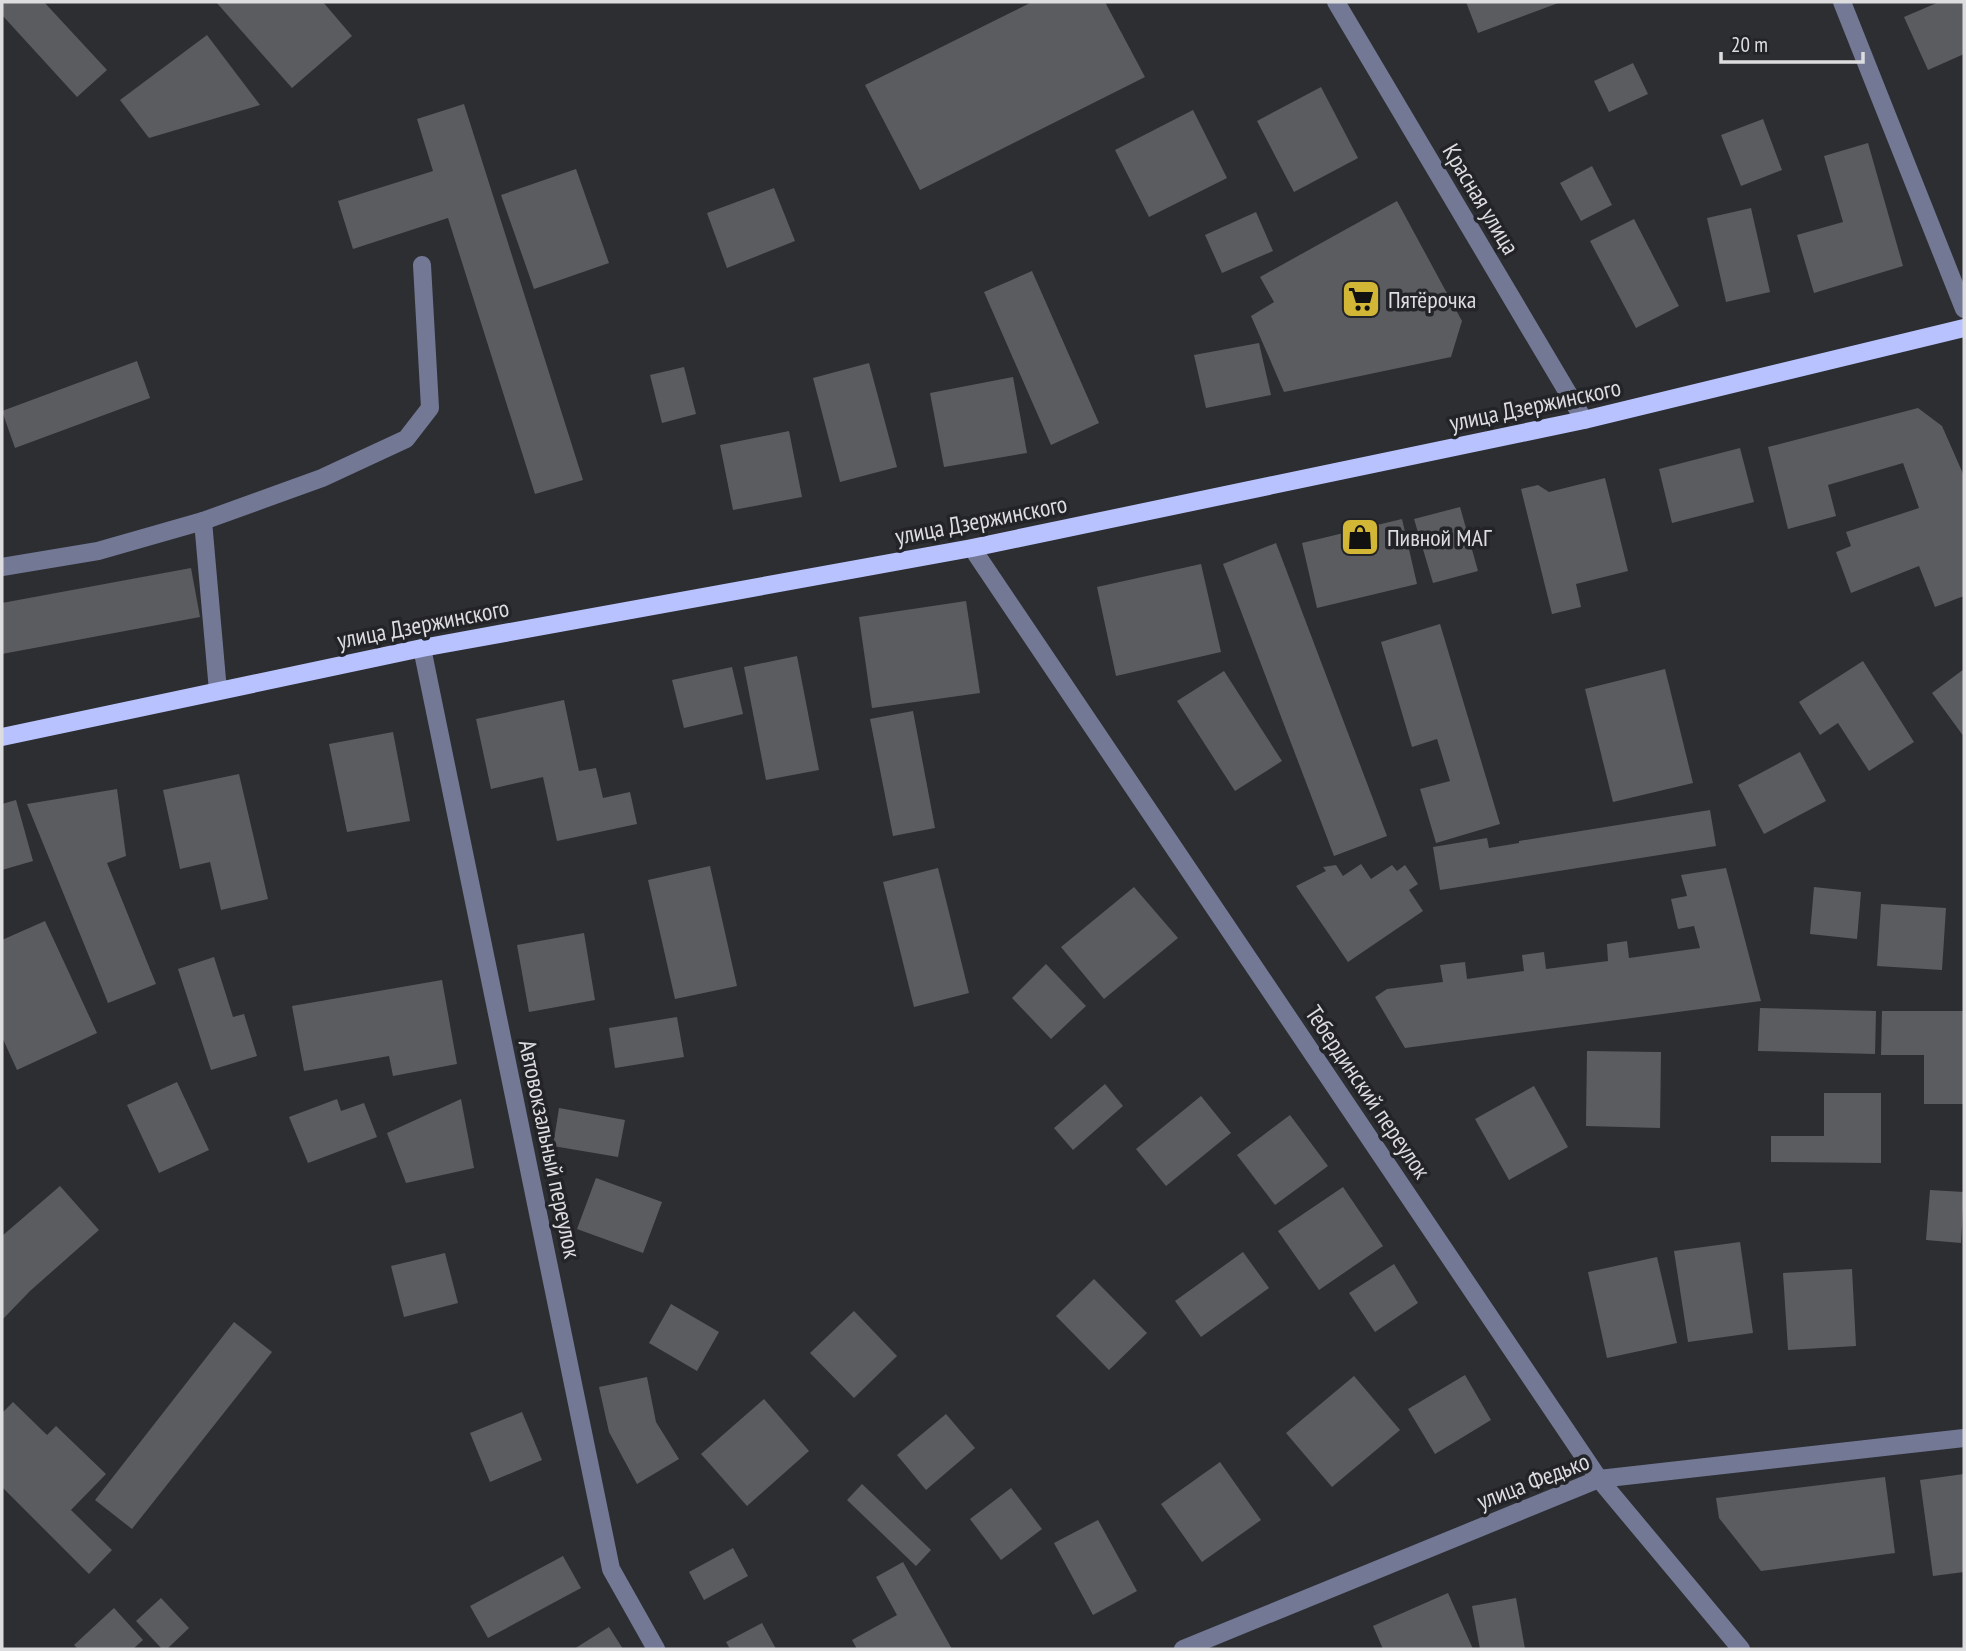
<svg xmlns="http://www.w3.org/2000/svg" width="1966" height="1651" font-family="'PT Sans Narrow',sans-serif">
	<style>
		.building { fill: #5b5c60 }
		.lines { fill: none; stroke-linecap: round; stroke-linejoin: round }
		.minor { stroke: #737895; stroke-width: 18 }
		.major { stroke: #b8c2fe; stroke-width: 18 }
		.labels { text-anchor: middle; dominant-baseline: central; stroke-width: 7; stroke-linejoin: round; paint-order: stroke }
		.street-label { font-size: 24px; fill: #dddde0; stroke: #232428 }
		.poi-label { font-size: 24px; fill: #dddde0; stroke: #232428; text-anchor: start }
	</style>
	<rect width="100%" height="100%" fill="#2d2e32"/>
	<!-- building -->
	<g class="building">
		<path d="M 2,2 L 44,2 L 107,70 L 77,97 L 2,15 Z"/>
		<path d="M 216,2 L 323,2 L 352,36 L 292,88 Z"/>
		<path d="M 1032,2 L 1105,2 L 1145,77 L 920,190 L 865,85 Z"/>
		<path d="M 1466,2 L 1561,2 L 1478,33 Z"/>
		<path d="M 1939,2 L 1964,2 L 1964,54 L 1928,70 L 1904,17 Z"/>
		<path d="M 207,35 L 260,105 L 149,138 L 120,100 Z"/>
		<path d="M 1633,63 L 1648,94 L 1609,112 L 1594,81 Z"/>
		<path d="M 1321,87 L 1358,158 L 1294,192 L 1257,121 Z"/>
		<path d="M 464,104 L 583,480 L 535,494 L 448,218 L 353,249 L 338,201 L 433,171 L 417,119 Z"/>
		<path d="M 1193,110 L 1227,178 L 1149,217 L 1115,150 Z"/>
		<path d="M 1763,119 L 1782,170 L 1741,186 L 1721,135 Z"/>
		<path d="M 1868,143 L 1903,266 L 1814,293 L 1797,235 L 1843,222 L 1824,156 Z"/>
		<path d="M 1592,166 L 1612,205 L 1581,221 L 1560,183 Z"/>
		<path d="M 576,169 L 609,263 L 534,289 L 501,195 Z"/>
		<path d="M 774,188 L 795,241 L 727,268 L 707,213 Z"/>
		<path d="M 1397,201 L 1462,321 L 1451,357 L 1284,392 L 1251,316 L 1274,302 L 1260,277 Z"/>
		<path d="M 1751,208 L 1770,292 L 1726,302 L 1707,218 Z"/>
		<path d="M 1256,212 L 1273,251 L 1222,273 L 1205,235 Z"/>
		<path d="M 1634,219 L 1679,306 L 1636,328 L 1590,241 Z"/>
		<path d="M 1032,271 L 1099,423 L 1051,445 L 984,292 Z"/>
		<path d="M 1259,343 L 1271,395 L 1206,408 L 1194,355 Z"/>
		<path d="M 137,361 L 150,398 L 15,448 L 2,411 Z"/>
		<path d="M 869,363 L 897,467 L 840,482 L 813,378 Z"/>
		<path d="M 684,367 L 696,414 L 662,423 L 650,375 Z"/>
		<path d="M 1013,377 L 1027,453 L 944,467 L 930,393 Z"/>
		<path d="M 1918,408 L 1942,426 L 1964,476 L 1964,596 L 1935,607 L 1919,566 L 1851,593 L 1836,552 L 1851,546 L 1846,532 L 1919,508 L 1903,463 L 1828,485 L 1836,516 L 1788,529 L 1768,447 Z"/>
		<path d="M 789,431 L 802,497 L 733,510 L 720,445 Z"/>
		<path d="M 1740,448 L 1754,502 L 1672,523 L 1659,469 Z"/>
		<path d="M 1605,478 L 1628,571 L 1576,584 L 1581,607 L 1552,614 L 1521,489 L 1538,485 L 1549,492 Z"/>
		<path d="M 1460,507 L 1478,571 L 1433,583 L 1414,519 Z"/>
		<path d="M 1402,519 L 1417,584 L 1317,608 L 1302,543 Z"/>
		<path d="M 1276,543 L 1387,836 L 1334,856 L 1223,564 Z"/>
		<path d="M 1201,564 L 1221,652 L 1116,676 L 1097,587 Z"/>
		<path d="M 191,568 L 200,617 L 2,654 L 2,603 Z"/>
		<path d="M 966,601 L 980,693 L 872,708 L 859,617 Z"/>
		<path d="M 1440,624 L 1500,824 L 1436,843 L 1420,789 L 1450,781 L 1437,739 L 1412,747 L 1381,642 Z"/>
		<path d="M 797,656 L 819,770 L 766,780 L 744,667 Z"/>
		<path d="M 1863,661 L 1914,742 L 1869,771 L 1838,723 L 1820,735 L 1799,702 Z"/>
		<path d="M 732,667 L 743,714 L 684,728 L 672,680 Z"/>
		<path d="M 1665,669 L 1693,783 L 1613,802 L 1585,689 Z"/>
		<path d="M 1964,669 L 1964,737 L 1932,693 Z"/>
		<path d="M 1224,671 L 1282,761 L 1235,791 L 1177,701 Z"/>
		<path d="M 564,700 L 579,771 L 596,768 L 603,798 L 630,792 L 637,824 L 557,841 L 543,777 L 491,789 L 476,719 Z"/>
		<path d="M 913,711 L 935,828 L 893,836 L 870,719 Z"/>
		<path d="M 393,732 L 410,821 L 347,832 L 329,744 Z"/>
		<path d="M 1800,752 L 1826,801 L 1764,834 L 1738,785 Z"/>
		<path d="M 239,774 L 268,899 L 221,910 L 210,862 L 180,869 L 163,790 Z"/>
		<path d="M 117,789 L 126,856 L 107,863 L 156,984 L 108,1003 L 27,804 Z"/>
		<path d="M 16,800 L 33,861 L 2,870 L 2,804 Z"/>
		<path d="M 1710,810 L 1716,846 L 1440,890 L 1433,847 L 1487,838 L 1489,848 L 1519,843 L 1519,841 Z"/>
		<path d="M 1361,864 L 1371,879 L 1392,865 L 1397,871 L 1405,865 L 1418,884 L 1409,890 L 1423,911 L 1348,962 L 1296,886 L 1326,871 L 1323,867 L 1336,865 L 1343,876 Z"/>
		<path d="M 710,866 L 737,986 L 675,999 L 648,880 Z"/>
		<path d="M 938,868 L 969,993 L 914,1007 L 883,882 Z"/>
		<path d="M 1726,868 L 1761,1001 L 1405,1048 L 1375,997 L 1387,989 L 1443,982 L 1440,965 L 1465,962 L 1467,979 L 1524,971 L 1522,955 L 1544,952 L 1546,969 L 1608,961 L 1607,944 L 1627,941 L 1629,958 L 1700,948 L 1694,926 L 1678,929 L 1671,899 L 1687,896 L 1681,875 Z"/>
		<path d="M 1134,887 L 1178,938 L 1104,999 L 1061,947 Z"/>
		<path d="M 1814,887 L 1861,892 L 1857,939 L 1810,934 Z"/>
		<path d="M 1881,904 L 1946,908 L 1942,970 L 1877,966 Z"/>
		<path d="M 45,921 L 97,1033 L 17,1070 L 2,1037 L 2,940 Z"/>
		<path d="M 584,933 L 595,1000 L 529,1012 L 517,945 Z"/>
		<path d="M 214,957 L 233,1017 L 244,1014 L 257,1056 L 211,1070 L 178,969 Z"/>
		<path d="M 1046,964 L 1086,1006 L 1051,1039 L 1012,998 Z"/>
		<path d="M 442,980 L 457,1064 L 393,1076 L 389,1056 L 304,1071 L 292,1006 Z"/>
		<path d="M 1760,1008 L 1876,1011 L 1875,1054 L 1758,1051 Z"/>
		<path d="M 1882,1011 L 1964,1011 L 1964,1104 L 1924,1104 L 1924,1055 L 1881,1055 Z"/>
		<path d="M 677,1017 L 684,1057 L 615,1068 L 609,1028 Z"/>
		<path d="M 1587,1051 L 1661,1052 L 1660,1128 L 1586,1126 Z"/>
		<path d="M 177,1082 L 209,1150 L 159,1173 L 127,1105 Z"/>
		<path d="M 1105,1084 L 1123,1106 L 1073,1150 L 1054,1128 Z"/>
		<path d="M 1534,1086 L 1568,1147 L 1509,1180 L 1475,1119 Z"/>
		<path d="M 1824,1093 L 1881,1093 L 1881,1163 L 1771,1162 L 1771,1136 L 1824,1136 Z"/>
		<path d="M 1201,1096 L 1231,1133 L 1166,1186 L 1136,1149 Z"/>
		<path d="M 337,1099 L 341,1111 L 364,1103 L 377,1137 L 308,1163 L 289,1117 Z"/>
		<path d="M 461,1099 L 474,1168 L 406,1183 L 387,1133 Z"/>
		<path d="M 559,1108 L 625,1120 L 618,1157 L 553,1146 Z"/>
		<path d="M 1290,1115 L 1328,1166 L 1275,1205 L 1237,1155 Z"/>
		<path d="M 596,1178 L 662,1202 L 643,1253 L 577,1229 Z"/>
		<path d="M 60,1186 L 99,1230 L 30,1291 L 2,1320 L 2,1236 Z"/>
		<path d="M 1343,1187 L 1383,1246 L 1319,1290 L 1278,1231 Z"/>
		<path d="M 1930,1190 L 1964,1192 L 1961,1243 L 1926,1240 Z"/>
		<path d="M 1740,1242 L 1753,1333 L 1688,1342 L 1674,1251 Z"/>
		<path d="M 1243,1252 L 1269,1288 L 1201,1337 L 1175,1301 Z"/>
		<path d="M 445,1253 L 458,1303 L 404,1317 L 391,1266 Z"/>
		<path d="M 1657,1257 L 1677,1343 L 1607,1358 L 1588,1272 Z"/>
		<path d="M 1394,1264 L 1418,1303 L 1375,1332 L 1349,1293 Z"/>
		<path d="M 1852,1269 L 1856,1346 L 1788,1350 L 1783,1273 Z"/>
		<path d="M 1094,1279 L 1147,1333 L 1109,1370 L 1056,1316 Z"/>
		<path d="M 671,1304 L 719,1332 L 697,1371 L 649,1343 Z"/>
		<path d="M 854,1311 L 897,1356 L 854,1398 L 810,1353 Z"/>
		<path d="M 234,1322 L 272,1352 L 132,1529 L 95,1500 Z"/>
		<path d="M 1465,1375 L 1491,1420 L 1435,1454 L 1408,1409 Z"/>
		<path d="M 1354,1376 L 1400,1430 L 1332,1487 L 1286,1433 Z"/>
		<path d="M 647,1377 L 656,1422 L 679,1459 L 637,1484 L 609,1432 L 599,1387 Z"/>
		<path d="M 764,1399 L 809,1451 L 747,1506 L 701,1454 Z"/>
		<path d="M 13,1402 L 47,1435 L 56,1426 L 106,1474 L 71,1510 L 112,1550 L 89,1574 L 2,1487 L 2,1413 Z"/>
		<path d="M 522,1412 L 542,1460 L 490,1482 L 470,1433 Z"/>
		<path d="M 946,1414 L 975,1448 L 926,1490 L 897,1455 Z"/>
		<path d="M 1220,1462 L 1261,1520 L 1202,1562 L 1161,1504 Z"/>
		<path d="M 1964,1474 L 1964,1572 L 1933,1576 L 1920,1480 Z"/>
		<path d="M 1885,1477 L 1895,1553 L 1761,1571 L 1719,1518 L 1716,1498 Z"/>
		<path d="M 862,1484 L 931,1550 L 916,1566 L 847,1500 Z"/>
		<path d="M 1011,1488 L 1042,1529 L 1001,1560 L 970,1519 Z"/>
		<path d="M 1098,1520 L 1137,1591 L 1093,1615 L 1054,1543 Z"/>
		<path d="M 733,1548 L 748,1576 L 704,1600 L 689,1572 Z"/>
		<path d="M 563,1556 L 581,1588 L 488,1638 L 470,1606 Z"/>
		<path d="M 903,1562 L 952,1649 L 857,1649 L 852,1640 L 897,1615 L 876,1577 Z"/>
		<path d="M 1448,1593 L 1473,1649 L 1383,1649 L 1373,1626 Z"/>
		<path d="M 161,1598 L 189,1628 L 167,1649 L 162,1649 L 136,1621 Z"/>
		<path d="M 1516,1598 L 1525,1649 L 1480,1649 L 1472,1606 Z"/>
		<path d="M 114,1608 L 143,1640 L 133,1649 L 78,1649 L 74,1645 Z"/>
		<path d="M 762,1623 L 776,1649 L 730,1649 L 726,1642 Z"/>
		<path d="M 609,1627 L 623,1649 L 574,1649 Z"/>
	</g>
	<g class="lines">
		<!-- minor -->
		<g class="minor">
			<path d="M 1336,2 L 1584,420"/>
			<path d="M 1842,2 L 1964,309"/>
			<path d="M 203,521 L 218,691"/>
			<path d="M 972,548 L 1599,1479 L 1741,1649"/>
			<path d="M 2,567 L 98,551 L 203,521 L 322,478 L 406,439 L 430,408 L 422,265"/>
			<path d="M 422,648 L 611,1569 L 656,1649"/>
			<path d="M 1183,1649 L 1599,1479 L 1964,1438"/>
		</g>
		<!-- major -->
		<path class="major" d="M 2,737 L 422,648 L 972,548 L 1584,420 L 1964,328"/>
	</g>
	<!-- icons -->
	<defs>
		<g id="supermarket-square" transform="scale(2.0125)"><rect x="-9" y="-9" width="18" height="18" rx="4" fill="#d2b736" stroke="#232428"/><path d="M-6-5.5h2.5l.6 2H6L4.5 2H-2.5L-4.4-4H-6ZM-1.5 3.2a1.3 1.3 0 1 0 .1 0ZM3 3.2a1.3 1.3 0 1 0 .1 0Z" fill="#111"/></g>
		<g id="shop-square" transform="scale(2.0125)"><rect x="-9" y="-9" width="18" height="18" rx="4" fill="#d2b736" stroke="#232428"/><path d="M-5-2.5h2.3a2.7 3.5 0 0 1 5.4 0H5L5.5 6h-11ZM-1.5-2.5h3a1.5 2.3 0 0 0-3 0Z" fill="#111"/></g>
	</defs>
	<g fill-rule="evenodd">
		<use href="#supermarket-square" x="1361" y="299"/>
		<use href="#shop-square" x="1360" y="537"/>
	</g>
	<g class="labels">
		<!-- street labels -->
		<g class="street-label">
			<text transform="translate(1481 199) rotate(59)">Красная улица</text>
			<text transform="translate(1535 405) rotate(-12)">улица Дзержинского</text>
			<text transform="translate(981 520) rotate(-11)">улица Дзержинского</text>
			<text transform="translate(423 624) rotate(-11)">улица Дзержинского</text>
			<text transform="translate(1368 1092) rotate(56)">Тебердинский переулок</text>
			<text transform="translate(550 1149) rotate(78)">Автовокзальный переулок</text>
			<text transform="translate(1533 1481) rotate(-21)">улица Федько</text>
		</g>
		<!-- poi labels -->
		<g class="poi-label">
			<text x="1388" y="299">Пятёрочка</text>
			<text x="1387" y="537">Пивной МАГ</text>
		</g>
	</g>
	<!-- border -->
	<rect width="1966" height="1651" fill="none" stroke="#dddde0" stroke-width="7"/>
	<!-- scale -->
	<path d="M1721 52v10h142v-10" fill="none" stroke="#dddde0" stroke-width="3.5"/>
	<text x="1731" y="52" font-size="21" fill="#dddde0" stroke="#232428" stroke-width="5" paint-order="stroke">20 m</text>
</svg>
